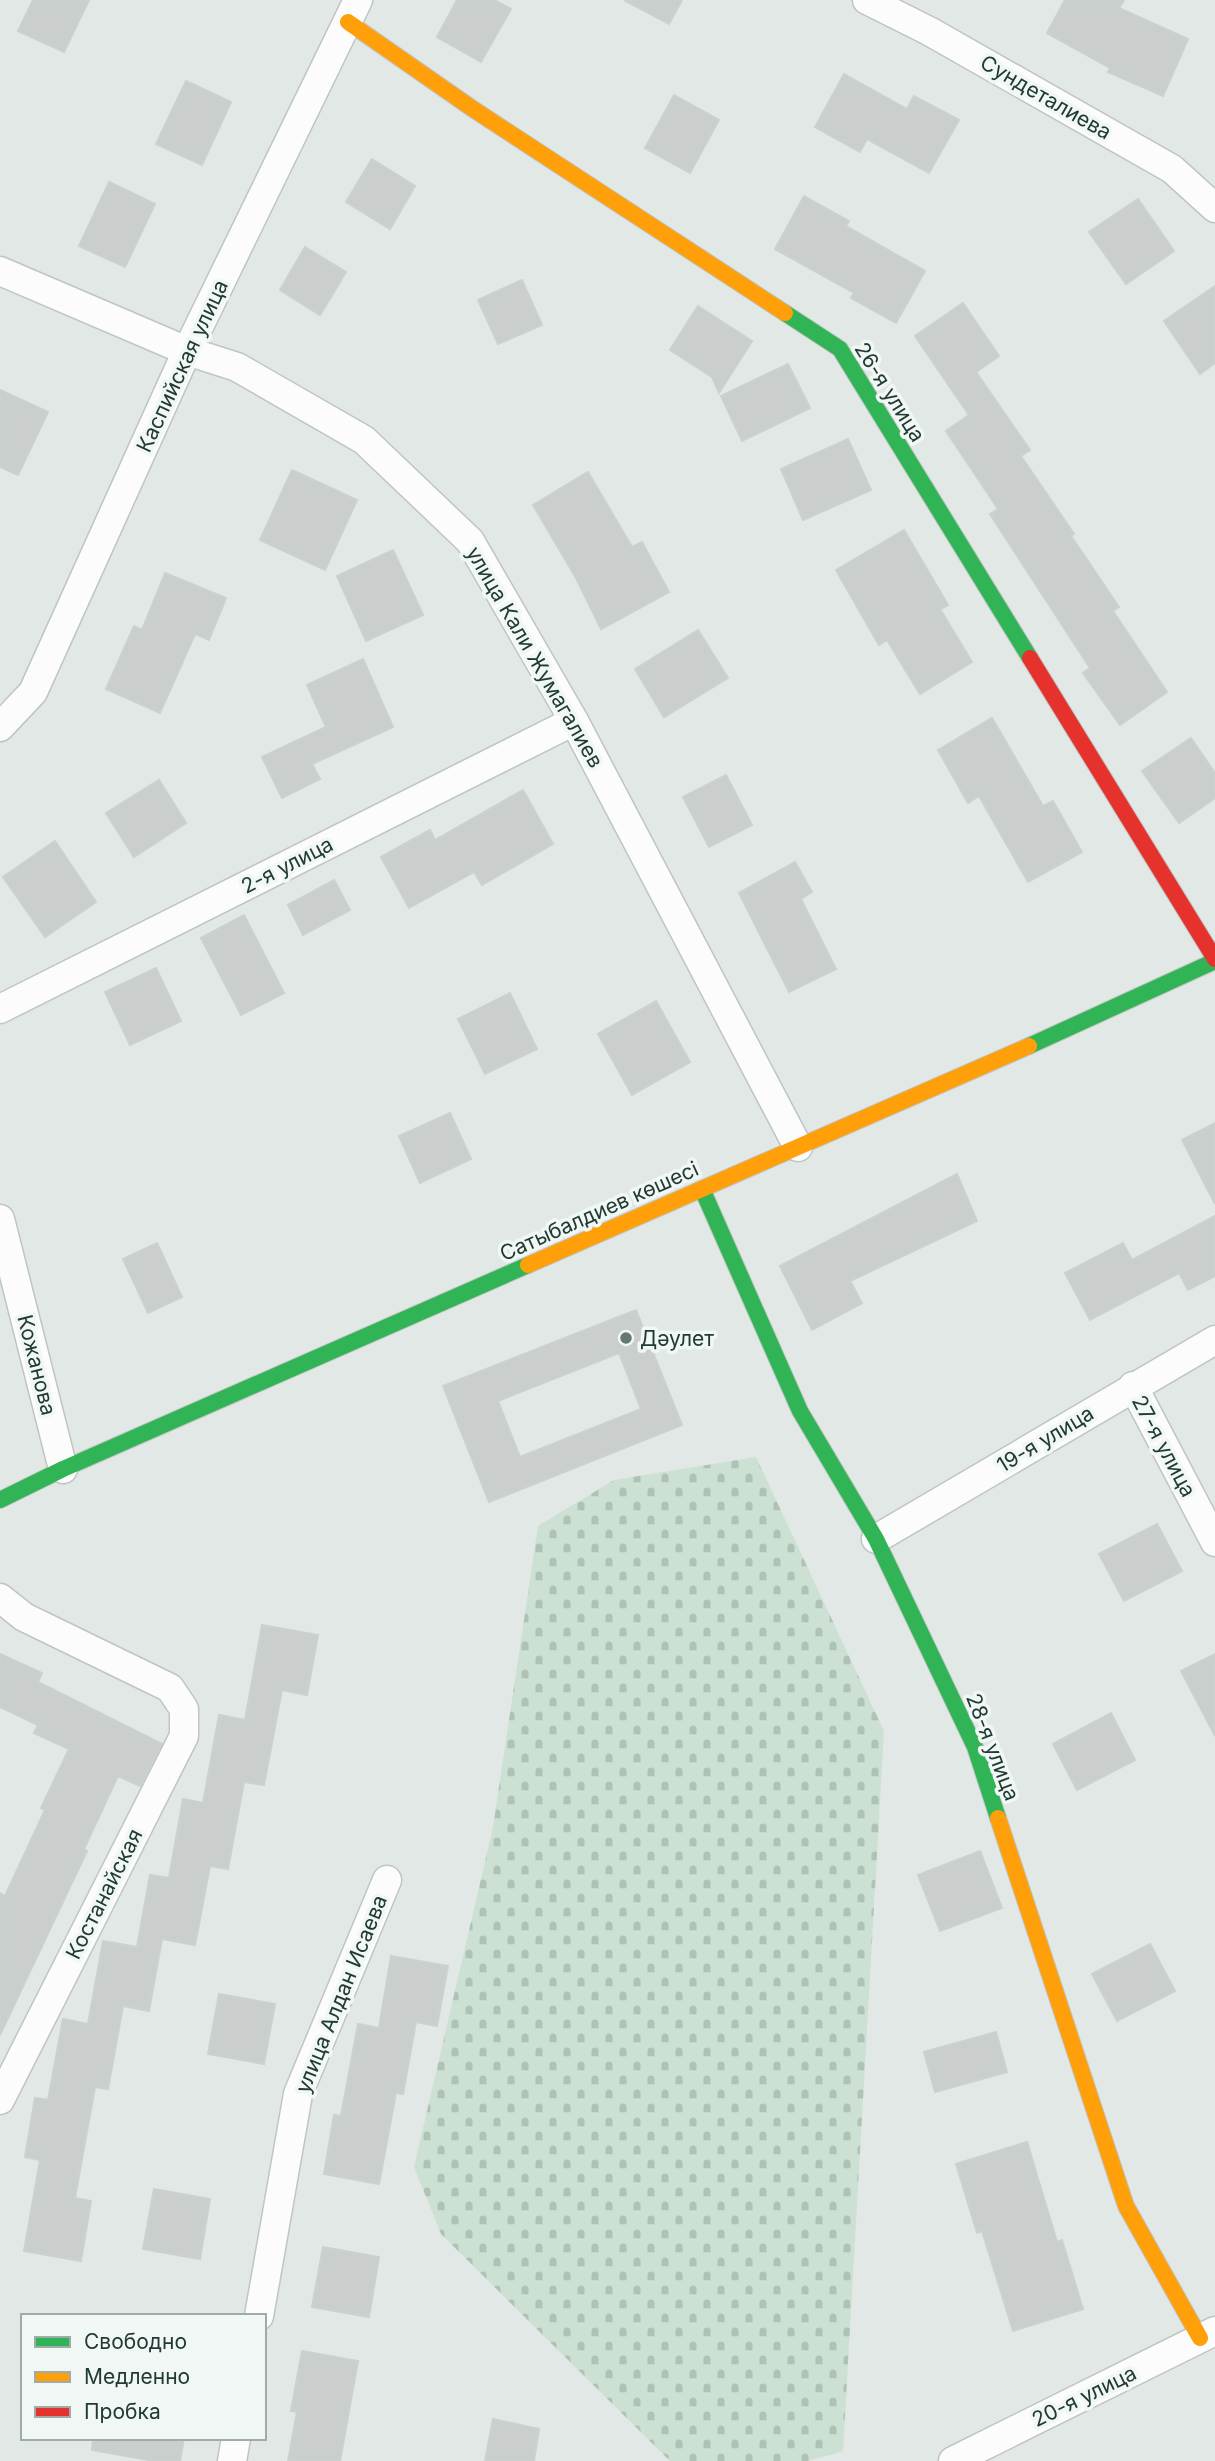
<svg xmlns="http://www.w3.org/2000/svg" width="1215" height="2461" font-family="Inter,sans-serif">
	<style>
		.cemetery { fill: url(#cemetery-stones) }
		.building { fill: #cacfcd; stroke: #cbd1ce; stroke-width: 2; fill-rule: evenodd }
		.lines { fill: none; stroke-linecap: round; stroke-linejoin: round }
		.street-casing { stroke: #bfc5c2; stroke-width: 31 }
		.fast-casing { stroke: #bfc5c3; stroke-width: 18 }
		.slow-casing { stroke: #bfc5c3; stroke-width: 18 }
		.jam-casing { stroke: #bfc5c3; stroke-width: 18 }
		.street { stroke: #fbfcfb; stroke-width: 28 }
		.fast { stroke: #30b455; stroke-width: 16 }
		.slow { stroke: #ff9f0a; stroke-width: 16 }
		.jam { stroke: #e5322d; stroke-width: 16 }
		.poi-dot { fill: #657773; stroke: #f1f7f4; stroke-width: 2.5 }
		.labels { text-anchor: middle; dominant-baseline: central; stroke-width: 7; stroke-linejoin: round; paint-order: stroke }
		.street-label { font-size: 21px; fill: #223a35; stroke: #f1f7f4 }
		.poi-label { font-size: 21px; fill: #223a35; stroke: #f1f7f4; text-anchor: start }
	</style>
	<defs>
		<pattern id="cemetery-stones" width="16" height="16" patternUnits="userSpaceOnUse" patternTransform="scale(1.75)"><rect width="16" height="16" fill="#cce1d3"/><path d="M2 7V4a2 2 0 0 1 4 0v3zM10 15v-3a2 2 0 0 1 4 0v3z" fill="#afc2b6"/></pattern>
	</defs>
	<rect width="100%" height="100%" fill="#e2e8e5"/>
	<!-- cemetery -->
	<path class="cemetery" d="M 756,1457 L 884,1731 L 843,2451 L 808,2461 L 670,2461 L 441,2234 L 414,2167 L 493,1827 L 538,1526 L 614,1480 Z"/>
	<!-- building -->
	<g class="building">
		<path d="M 33,0 L 89,0 L 64,52 L 18,31 Z"/>
		<path d="M 457,0 L 494,0 L 511,9 L 481,62 L 437,37 Z"/>
		<path d="M 624,0 L 682,0 L 669,24 Z"/>
		<path d="M 1065,0 L 1124,0 L 1119,8 L 1188,39 L 1163,96 L 1108,72 L 1110,68 L 1047,33 Z"/>
		<path d="M 844,74 L 907,109 L 914,96 L 959,120 L 929,173 L 867,139 L 860,152 L 815,127 Z"/>
		<path d="M 186,81 L 231,102 L 202,165 L 156,144 Z"/>
		<path d="M 674,95 L 719,120 L 690,173 L 645,148 Z"/>
		<path d="M 372,159 L 415,186 L 390,229 L 346,202 Z"/>
		<path d="M 109,182 L 155,204 L 125,267 L 79,246 Z"/>
		<path d="M 804,196 L 849,221 L 846,226 L 925,271 L 896,323 L 851,298 L 854,293 L 775,249 Z"/>
		<path d="M 1138,199 L 1174,251 L 1126,284 L 1089,232 Z"/>
		<path d="M 305,247 L 346,272 L 320,315 L 280,290 Z"/>
		<path d="M 522,280 L 542,325 L 498,344 L 478,300 Z"/>
		<path d="M 1215,286 L 1215,363 L 1200,374 L 1164,321 Z"/>
		<path d="M 963,303 L 999,356 L 976,372 L 1030,450 L 1021,456 L 1074,534 L 1071,536 L 1119,607 L 1113,611 L 1167,692 L 1120,725 L 1083,673 L 1090,668 L 990,514 L 998,509 L 946,431 L 969,415 L 915,336 Z"/>
		<path d="M 698,306 L 752,341 L 719,393 L 712,377 L 670,350 Z"/>
		<path d="M 788,364 L 810,408 L 742,441 L 721,396 Z"/>
		<path d="M 0,390 L 48,412 L 18,475 L 0,467 Z"/>
		<path d="M 848,439 L 871,490 L 803,520 L 781,469 Z"/>
		<path d="M 292,470 L 357,500 L 325,570 L 260,540 Z"/>
		<path d="M 588,472 L 632,547 L 642,542 L 669,592 L 601,629 L 576,578 L 533,505 Z"/>
		<path d="M 904,530 L 948,605 L 940,609 L 972,662 L 920,694 L 887,640 L 879,645 L 836,570 Z"/>
		<path d="M 393,550 L 423,615 L 366,641 L 337,576 Z"/>
		<path d="M 165,573 L 226,598 L 209,640 L 195,634 L 160,713 L 106,689 L 134,626 L 142,630 Z"/>
		<path d="M 698,630 L 728,678 L 664,717 L 635,669 Z"/>
		<path d="M 363,659 L 393,727 L 312,764 L 320,779 L 282,798 L 262,757 L 326,727 L 307,685 Z"/>
		<path d="M 992,718 L 1043,806 L 1053,801 L 1082,852 L 1028,882 L 979,796 L 968,803 L 938,750 Z"/>
		<path d="M 1191,738 L 1215,773 L 1215,798 L 1179,823 L 1142,771 Z"/>
		<path d="M 726,775 L 752,825 L 709,847 L 683,797 Z"/>
		<path d="M 159,780 L 186,823 L 134,857 L 106,813 Z"/>
		<path d="M 523,790 L 553,844 L 482,885 L 474,872 L 409,908 L 381,857 L 430,830 L 435,840 Z"/>
		<path d="M 55,841 L 96,902 L 45,937 L 3,877 Z"/>
		<path d="M 795,862 L 812,892 L 801,899 L 836,969 L 789,992 L 739,893 Z"/>
		<path d="M 334,880 L 350,910 L 303,935 L 288,905 Z"/>
		<path d="M 244,915 L 284,993 L 241,1015 L 201,938 Z"/>
		<path d="M 156,968 L 181,1021 L 130,1045 L 105,992 Z"/>
		<path d="M 510,993 L 537,1049 L 485,1074 L 458,1019 Z"/>
		<path d="M 656,1001 L 690,1062 L 632,1095 L 598,1034 Z"/>
		<path d="M 450,1113 L 471,1159 L 420,1183 L 399,1136 Z"/>
		<path d="M 1215,1123 L 1215,1204 L 1182,1140 Z"/>
		<path d="M 957,1174 L 977,1221 L 850,1281 L 862,1303 L 812,1330 L 780,1266 Z"/>
		<path d="M 1215,1216 L 1215,1276 L 1188,1290 L 1179,1273 L 1090,1320 L 1065,1273 L 1123,1243 L 1132,1260 Z"/>
		<path d="M 157,1243 L 182,1297 L 148,1313 L 123,1259 Z"/>
		<path d="M 636,1310 L 682,1425 L 489,1502 L 443,1386 ZM 619,1353 L 641,1409 L 520,1457 L 498,1401 Z"/>
		<path d="M 1157,1524 L 1182,1571 L 1124,1601 L 1099,1554 Z"/>
		<path d="M 262,1625 L 318,1635 L 307,1695 L 282,1690 L 264,1785 L 244,1782 L 228,1869 L 210,1866 L 195,1945 L 162,1939 L 149,2011 L 123,2006 L 108,2089 L 95,2087 L 75,2198 L 91,2201 L 81,2261 L 24,2251 L 40,2160 L 25,2157 L 35,2098 L 48,2100 L 63,2019 L 88,2024 L 103,1941 L 137,1947 L 150,1875 L 169,1878 L 183,1799 L 203,1803 L 219,1715 L 245,1720 Z"/>
		<path d="M 0,1654 L 42,1673 L 38,1682 L 162,1744 L 140,1786 L 118,1776 L 84,1849 L 87,1851 L 0,2035 L 0,1893 L 5,1896 L 45,1810 L 41,1808 L 69,1749 L 34,1733 L 38,1725 L 0,1707 Z"/>
		<path d="M 1215,1654 L 1215,1736 L 1181,1671 Z"/>
		<path d="M 1111,1713 L 1135,1760 L 1077,1790 L 1053,1744 Z"/>
		<path d="M 980,1851 L 1002,1908 L 940,1931 L 918,1875 Z"/>
		<path d="M 1150,1944 L 1175,1991 L 1117,2021 L 1092,1974 Z"/>
		<path d="M 391,1956 L 448,1966 L 437,2026 L 416,2022 L 403,2094 L 396,2093 L 379,2184 L 324,2174 L 334,2115 L 341,2116 L 358,2024 L 379,2028 Z"/>
		<path d="M 219,1994 L 275,2004 L 264,2064 L 208,2054 Z"/>
		<path d="M 996,2032 L 1007,2072 L 935,2092 L 924,2052 Z"/>
		<path d="M 1027,2142 L 1057,2242 L 1062,2240 L 1083,2309 L 1013,2331 L 982,2231 L 977,2233 L 956,2164 Z"/>
		<path d="M 154,2189 L 210,2199 L 200,2259 L 143,2249 Z"/>
		<path d="M 323,2247 L 379,2257 L 369,2317 L 312,2307 Z"/>
		<path d="M 302,2351 L 358,2361 L 340,2461 L 288,2461 L 297,2412 L 291,2411 Z"/>
		<path d="M 493,2419 L 539,2429 L 534,2461 L 485,2461 Z"/>
		<path d="M 93,2438 L 184,2438 L 180,2461 L 154,2461 L 92,2450 Z"/>
	</g>
	<g class="lines">
		<!-- street casing -->
		<g class="street-casing">
			<g id="street">
				<path d="M 867,0 L 929,31 L 1172,169 L 1215,208"/>
				<path d="M 0,271 L 187,351 L 237,367 L 364,440 L 470,541 L 574,721 L 798,1147"/>
				<path d="M 0,727 L 33,692 L 187,351 L 358,0"/>
				<path d="M 0,1009 L 574,721"/>
				<path d="M 0,1219 L 63,1469"/>
				<path d="M 1133,1386 L 1215,1542"/>
				<path d="M 876,1539 L 1215,1340"/>
				<path d="M 0,1598 L 24,1617 L 170,1688 L 184,1709 L 184,1736 L 0,2100"/>
				<path d="M 259,2316 L 298,2094 L 387,1880"/>
				<path d="M 232,2461 L 236,2438"/>
				<path d="M 953,2461 L 1215,2331"/>
			</g>
		</g>
		<!-- fast casing -->
		<g class="fast-casing">
			<g id="fast">
				<path d="M 785,313 L 840,349 L 1030,658"/>
				<path d="M 1029,1046 L 1215,961"/>
				<path d="M 702,1189 L 800,1411 L 876,1539 L 975,1747 L 998,1818"/>
				<path d="M 0,1500 L 63,1469 L 528,1265"/>
			</g>
		</g>
		<!-- slow casing -->
		<g class="slow-casing">
			<g id="slow">
				<path d="M 348,22 L 473,109 L 785,313"/>
				<path d="M 528,1265 L 1029,1046"/>
				<path d="M 998,1818 L 1126,2206 L 1200,2338"/>
			</g>
		</g>
		<!-- jam casing -->
		<g class="jam-casing">
			<path id="jam" d="M 1030,658 L 1215,959"/>
		</g>
		<!-- street -->
		<use href="#street" class="street"/>
		<!-- fast -->
		<use href="#fast" class="fast"/>
		<!-- slow -->
		<use href="#slow" class="slow"/>
		<!-- jam -->
		<use href="#jam" class="jam"/>
	</g>
	<!-- markers -->
	<circle class="poi-dot" cx="626" cy="1338" r="7"/>
	<g class="labels">
		<!-- street labels -->
		<g class="street-label">
			<text transform="translate(1046 97) rotate(30)">Сундеталиева</text>
			<text transform="translate(182 366) rotate(-65)">Каспийская улица</text>
			<text transform="translate(890 392) rotate(58)">26-я улица</text>
			<text transform="translate(535 657) rotate(60)">улица Кали Жумагалиев</text>
			<text transform="translate(287 865) rotate(-27)">2-я улица</text>
			<text transform="translate(599 1211) rotate(-24)">Сатыбалдиев көшесі</text>
			<text transform="translate(37 1365) rotate(76)">Кожанова</text>
			<text transform="translate(1045 1439) rotate(-31)">19-я улица</text>
			<text transform="translate(1164 1446) rotate(62)">27-я улица</text>
			<text transform="translate(993 1747) rotate(69)">28-я улица</text>
			<text transform="translate(104 1894) rotate(-63)">Костанайская</text>
			<text transform="translate(341 1994) rotate(-68)">улица Алдан Исаева</text>
			<text transform="translate(1084 2396) rotate(-26)">20-я улица</text>
		</g>
		<!-- poi labels -->
		<g class="poi-label">
			<text x="640" y="1338">Дәулет</text>
		</g>
	</g>
	<!-- legend -->
	<rect x="21" y="2314" width="245" height="126" fill="#f1f7f4" stroke="#9eaba8" stroke-width="2"/>
	<rect x="35" y="2337" width="35" height="10" fill="#30b455" stroke="#9eaba8" stroke-width="2"/>
	<text x="84" y="2349" font-size="21" fill="#223a35">Свободно</text>
	<rect x="35" y="2372" width="35" height="10" fill="#ff9f0a" stroke="#9eaba8" stroke-width="2"/>
	<text x="84" y="2384" font-size="21" fill="#223a35">Медленно</text>
	<rect x="35" y="2407" width="35" height="10" fill="#e5322d" stroke="#9eaba8" stroke-width="2"/>
	<text x="84" y="2419" font-size="21" fill="#223a35">Пробка</text>
</svg>
